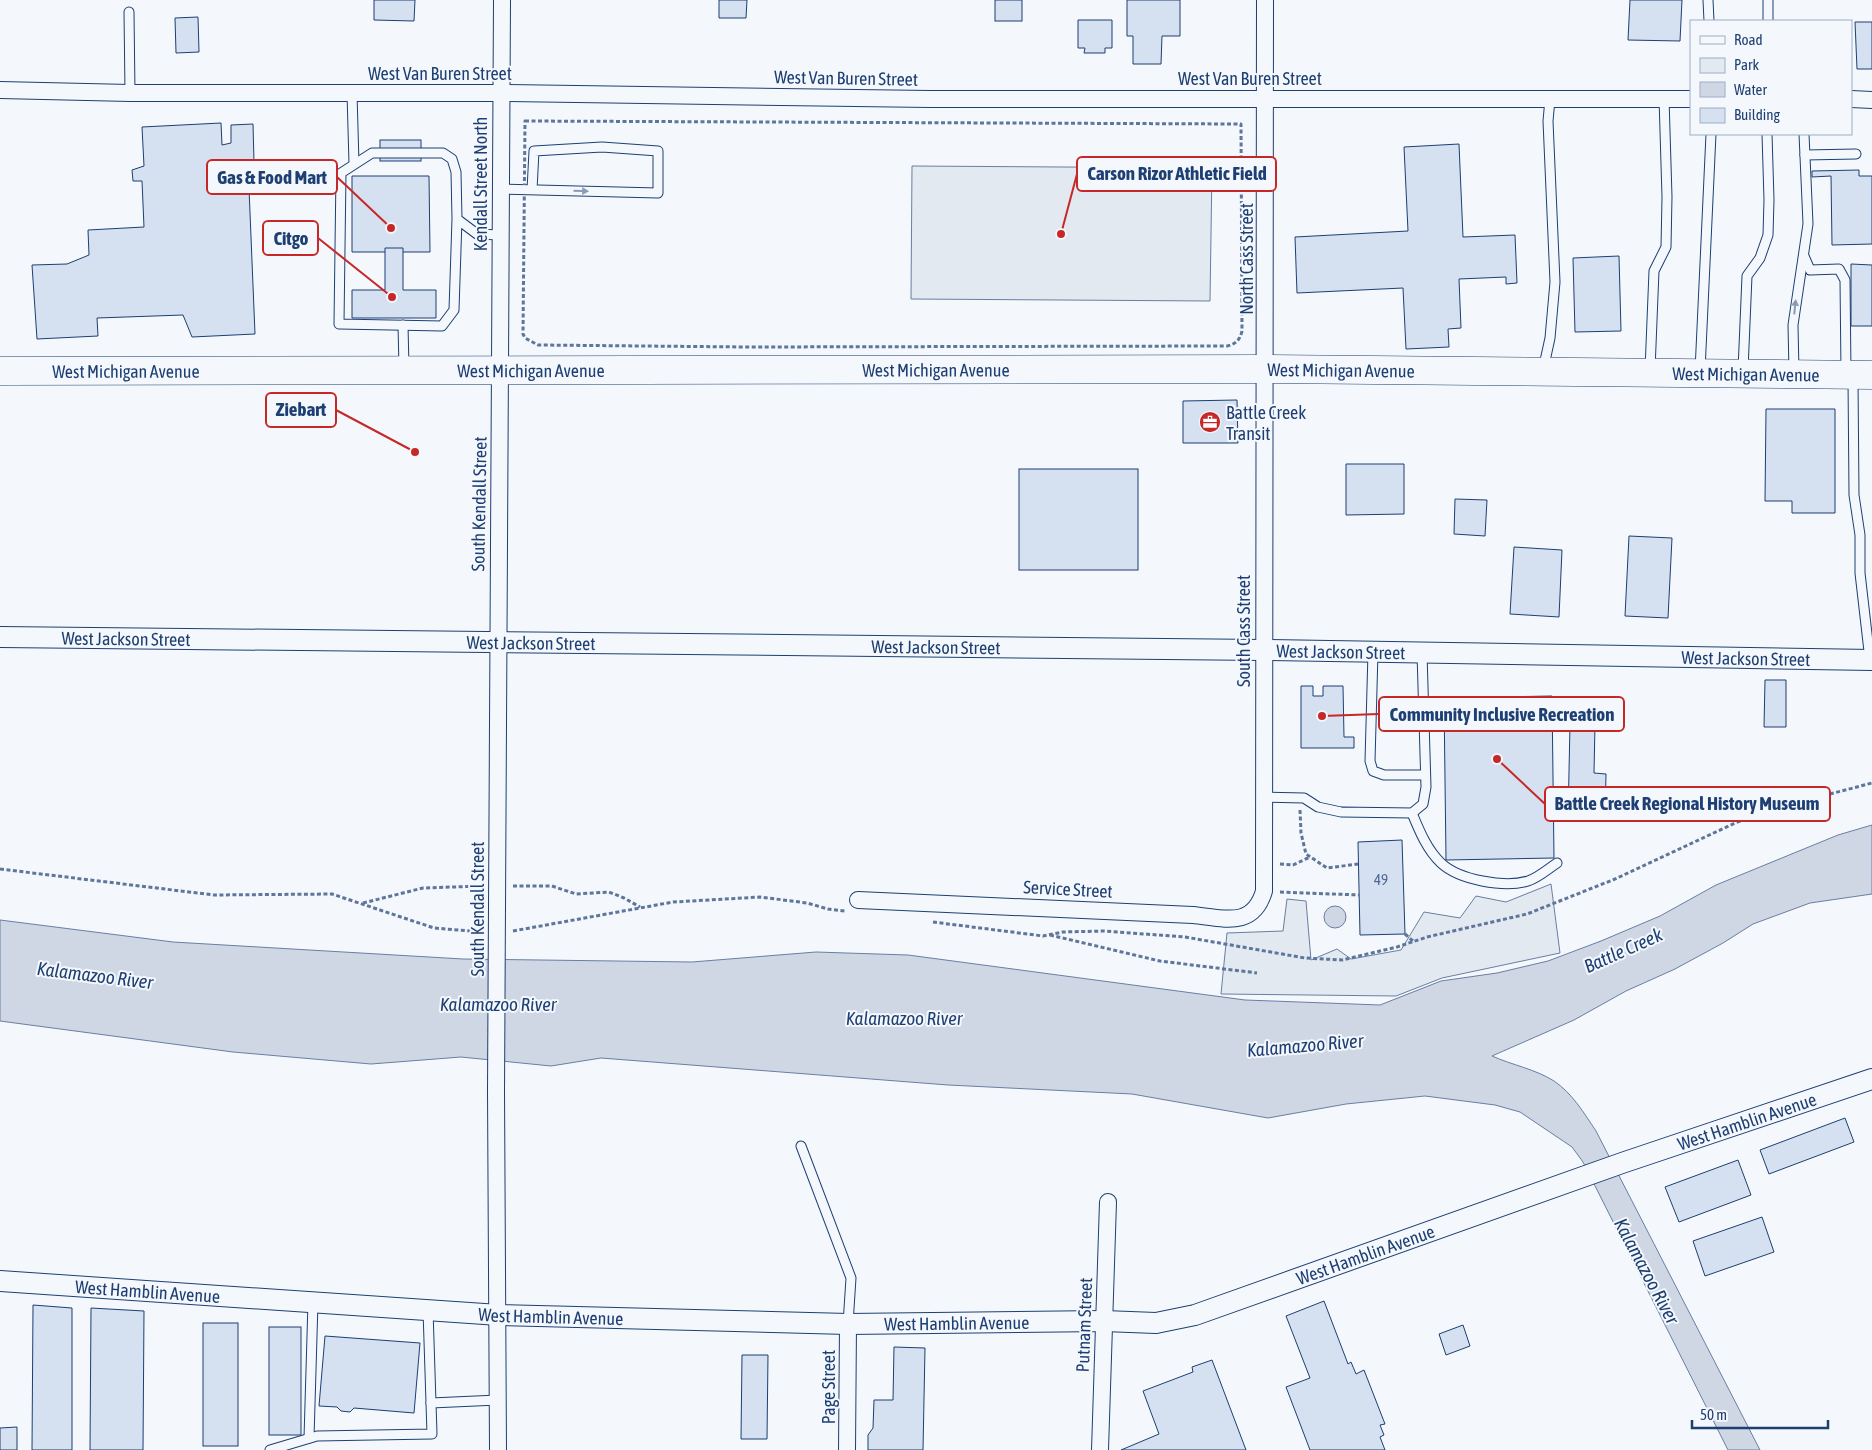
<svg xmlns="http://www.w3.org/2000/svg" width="1872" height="1450" font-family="'Asap Condensed',sans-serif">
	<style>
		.green { fill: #e3e9f0; stroke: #687fa3 }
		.water { fill: #cfd7e4; stroke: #687fa3 }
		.building { fill: #d5e0f0; stroke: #1d3f73 }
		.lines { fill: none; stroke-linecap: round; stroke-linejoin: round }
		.service-casing { stroke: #1d3f73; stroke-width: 11 }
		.minor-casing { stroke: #1d3f73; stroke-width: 18 }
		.tertiary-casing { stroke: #1d3f73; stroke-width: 22 }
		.trunk-casing { stroke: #1d3f73; stroke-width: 29 }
		.path { stroke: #5e769c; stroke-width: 3; stroke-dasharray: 4 2.5; stroke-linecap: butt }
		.service { stroke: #f4f7fb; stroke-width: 9 }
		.minor { stroke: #f4f7fb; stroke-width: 16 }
		.tertiary { stroke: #f4f7fb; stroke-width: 20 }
		.trunk { stroke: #f4f7fb; stroke-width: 28 }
		.minor-bridge-casing { stroke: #1d3f73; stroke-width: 18; stroke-linecap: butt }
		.minor-bridge { stroke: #f4f7fb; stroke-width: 16 }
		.oneway { fill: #889bb7 }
		.labels { text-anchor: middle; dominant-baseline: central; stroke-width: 4; stroke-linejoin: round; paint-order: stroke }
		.number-label { font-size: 15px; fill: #4b6792 }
		.street-label { font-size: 18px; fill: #1d3f73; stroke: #f4f7fb }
		.poi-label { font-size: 18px; fill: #1d3f73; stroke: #f4f7fb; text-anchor: start }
		.water-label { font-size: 19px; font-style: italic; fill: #1d3f73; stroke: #f4f7fb }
		.leader { fill: none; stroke: #c62828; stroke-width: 2 }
		.callout-dot { fill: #c62828; stroke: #f4f7fb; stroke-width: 2 }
		.callout { fill: #f4f7fb; stroke: #c62828; stroke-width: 2 }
		.callout-label { font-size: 19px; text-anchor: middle; font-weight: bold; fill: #1d3f73 }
	</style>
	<rect width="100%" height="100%" fill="#f4f7fb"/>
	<!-- green -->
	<g class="green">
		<path d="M 912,166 L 1212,168 L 1210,301 L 911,299 Z"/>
		<path d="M 1551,884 L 1560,953 L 1442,978 L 1396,996 L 1221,994 L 1227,933 L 1283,931 L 1287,899 L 1306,901 L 1311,960 L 1337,949 L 1351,959 L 1401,950 L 1424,912 L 1460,918 L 1476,896 L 1506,902 Z"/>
	</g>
	<!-- water -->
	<g class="water">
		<path d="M 1872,825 L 1872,894 L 1810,903 L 1753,924 L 1723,943 L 1675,969 L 1626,991 L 1574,1020 L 1492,1056 C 1512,1065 1535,1069 1554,1081 C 1572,1093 1584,1113 1596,1131 L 1760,1450 L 1728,1450 L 1583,1162 L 1572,1147 L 1520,1112 L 1495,1105 L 1425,1096 L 1346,1104 L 1268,1118 L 1132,1094 L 948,1085 L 601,1058 L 551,1066 L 461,1057 L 371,1064 L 233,1052 L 0,1021 L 0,920 L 173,942 L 463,959 L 692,962 L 816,952 L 908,955 L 1245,1000 L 1380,1005 L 1441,981 L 1497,973 L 1548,961 L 1601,941 L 1660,916 L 1716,885 L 1838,835 Z"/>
		<circle cx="1335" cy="917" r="11"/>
	</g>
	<!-- building -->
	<g class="building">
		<path d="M 374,0 L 415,0 L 414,21 L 374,20 Z"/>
		<path d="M 719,0 L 747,0 L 746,18 L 719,18 Z"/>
		<rect x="995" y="0" width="27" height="21"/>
		<path d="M 1127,0 L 1180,0 L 1180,36 L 1162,36 L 1161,64 L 1133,64 L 1133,36 L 1127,36 Z"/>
		<path d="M 1630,0 L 1682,0 L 1680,41 L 1628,40 Z"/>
		<path d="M 198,17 L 199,52 L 176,53 L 175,18 Z"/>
		<path d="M 1078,20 L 1112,20 L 1112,48 L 1105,48 L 1105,53 L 1084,53 L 1085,48 L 1078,48 Z"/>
		<path d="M 1855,22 L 1872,22 L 1872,69 L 1857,69 Z"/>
		<path d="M 221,123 L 222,145 L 231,143 L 231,125 L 253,124 L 254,162 L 248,164 L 255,334 L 192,337 L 183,315 L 97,318 L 98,336 L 37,339 L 32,265 L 67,264 L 89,255 L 88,230 L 144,227 L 142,181 L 133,181 L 132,170 L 144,166 L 142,127 Z"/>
		<rect x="380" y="140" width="41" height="21"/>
		<path d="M 1459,144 L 1463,237 L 1515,235 L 1517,283 L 1506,284 L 1506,277 L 1459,279 L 1461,328 L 1448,329 L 1449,347 L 1406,349 L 1403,288 L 1297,293 L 1295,237 L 1408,231 L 1404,147 Z"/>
		<path d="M 1859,170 L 1859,176 L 1872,176 L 1872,244 L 1832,245 L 1831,176 L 1812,177 L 1812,171 Z"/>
		<path d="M 352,176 L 429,176 L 430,252 L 352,252 Z"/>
		<path d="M 385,248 L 403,248 L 403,290 L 436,290 L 436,318 L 352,318 L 352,290 L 385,290 Z"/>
		<path d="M 1619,256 L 1621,331 L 1575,332 L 1573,258 Z"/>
		<path d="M 1851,264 L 1872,265 L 1872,326 L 1851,326 Z"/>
		<path d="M 1237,400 L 1238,443 L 1183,443 L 1183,401 Z"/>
		<path d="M 1766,409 L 1835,409 L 1835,513 L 1792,513 L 1792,501 L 1765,501 Z"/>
		<path d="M 1346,464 L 1404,464 L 1404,514 L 1346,515 Z"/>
		<rect x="1019" y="469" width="119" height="101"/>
		<path d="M 1455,499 L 1487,500 L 1485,536 L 1454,534 Z"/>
		<path d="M 1629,536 L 1672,538 L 1668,618 L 1625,616 Z"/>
		<path d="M 1514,547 L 1562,550 L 1559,617 L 1510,614 Z"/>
		<path d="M 1765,680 L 1786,680 L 1786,727 L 1764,727 Z"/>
		<path d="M 1301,686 L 1313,686 L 1313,696 L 1323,696 L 1323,686 L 1343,686 L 1344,737 L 1354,737 L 1354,748 L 1301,748 Z"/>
		<path d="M 1552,696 L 1554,858 L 1446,860 L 1444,698 Z"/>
		<path d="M 1570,724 L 1595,724 L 1594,773 L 1606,774 L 1605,820 L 1568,820 Z"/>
		<path d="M 1402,840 L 1405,934 L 1360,935 L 1358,842 Z"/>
		<path d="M 1845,1118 L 1854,1142 L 1769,1174 L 1760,1150 Z"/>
		<path d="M 1738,1160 L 1751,1195 L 1679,1222 L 1665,1187 Z"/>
		<path d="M 1762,1217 L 1774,1252 L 1705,1276 L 1693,1241 Z"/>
		<path d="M 1324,1301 L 1348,1364 L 1351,1362 L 1356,1374 L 1364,1370 L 1385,1424 L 1380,1425 L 1384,1435 L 1380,1437 L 1385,1450 L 1310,1450 L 1286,1387 L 1310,1378 L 1286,1316 Z"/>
		<path d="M 33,1305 L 72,1308 L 72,1450 L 32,1450 Z"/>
		<path d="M 91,1308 L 144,1311 L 143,1450 L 90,1450 Z"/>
		<rect x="203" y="1323" width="35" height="123"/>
		<path d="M 1463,1325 L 1470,1346 L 1446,1355 L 1439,1334 Z"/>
		<rect x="269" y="1327" width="32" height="108"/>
		<path d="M 325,1336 L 420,1343 L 414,1413 L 354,1408 L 350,1412 L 341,1411 L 337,1407 L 319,1406 Z"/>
		<path d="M 894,1347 L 925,1348 L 923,1450 L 868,1450 L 868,1435 L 873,1428 L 874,1400 L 893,1400 Z"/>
		<path d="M 742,1355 L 768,1355 L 767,1439 L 741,1439 Z"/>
		<path d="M 1212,1360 L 1246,1450 L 1121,1450 L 1159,1434 L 1143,1391 L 1193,1372 L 1192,1367 Z"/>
		<path d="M 17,1427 L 17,1450 L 0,1450 L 0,1428 Z"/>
	</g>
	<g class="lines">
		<!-- service casing -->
		<g class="service-casing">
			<g id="service">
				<path d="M 1708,0 L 1709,21"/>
				<path d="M 129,12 L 130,93"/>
				<path d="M 1768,21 L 1768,0"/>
				<path d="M 352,93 L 354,164"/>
				<path d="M 1805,155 L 1856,154"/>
				<path d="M 500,189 L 658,193 L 658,151 L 602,147 L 534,151 L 532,190"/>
				<path d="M 457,219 L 454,310 L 442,326 L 339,324 L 341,173 L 372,153 L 443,153 L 452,159 L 456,172 L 457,219 L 477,234 L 500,235"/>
				<path d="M 1804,256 L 1810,270 L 1839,269 L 1845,280 L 1846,373"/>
				<path d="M 403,325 L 404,368"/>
				<path d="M 1543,370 L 1550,338 L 1555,282 L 1548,121 L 1550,99"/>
				<path d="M 1650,370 L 1654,271 L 1666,247 L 1667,197 L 1664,98"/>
				<path d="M 1743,370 L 1747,276 L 1760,258 L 1768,235 L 1769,200 L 1767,134"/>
				<path d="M 1700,371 L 1711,134"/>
				<path d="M 1794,372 L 1793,325 L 1808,224 L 1804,134"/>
				<path d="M 1853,379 L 1854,495 L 1860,535 L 1860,573 L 1870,660"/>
				<path d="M 1373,652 L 1370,761 L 1373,771 L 1384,775 L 1425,775"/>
				<path d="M 1263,797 L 1304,798 L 1318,807 L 1341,812 L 1412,813 L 1423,804 L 1426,787 L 1422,653"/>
				<path d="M 1412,813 C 1419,830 1427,850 1441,863 C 1459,880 1504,888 1528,881 C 1538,878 1548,869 1557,863"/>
				<path d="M 801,1146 L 851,1278 L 848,1324"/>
				<path d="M 431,1403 L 498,1400"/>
				<path d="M 309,1438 L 313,1302"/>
				<path d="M 270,1450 L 317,1436 L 432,1434 L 428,1310"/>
			</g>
		</g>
		<!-- minor casing -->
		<g class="minor-casing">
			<g id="minor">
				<path d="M 0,90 L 130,93 L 500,93 L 930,99 L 1691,99"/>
				<path d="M 1851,99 L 1872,100"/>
				<path d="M 858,900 L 1193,915 C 1223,918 1253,929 1264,891 L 1265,0"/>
				<path d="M 497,906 L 502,0"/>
				<path d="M 496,1091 L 498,1450"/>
				<path d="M 847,1450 L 848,1324"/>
				<path d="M 1100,1450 L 1108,1202"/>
			</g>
		</g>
		<!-- tertiary casing -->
		<g class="tertiary-casing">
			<g id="tertiary">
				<path id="s1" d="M 0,637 L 1263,650 L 1872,660"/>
				<path id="s2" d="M 0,1281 L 499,1315 L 848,1324 L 1104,1321 L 1156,1323 L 1195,1315 L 1622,1163 L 1872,1079"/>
			</g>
		</g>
		<!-- trunk casing -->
		<g class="trunk-casing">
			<g id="trunk">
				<path id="s3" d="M 0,371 L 1265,369 L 1872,375"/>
			</g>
		</g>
		<!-- path -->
		<g class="path">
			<path d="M 525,121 L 1241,124 L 1242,331 C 1240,340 1236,344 1227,346 L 747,347 L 538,345 L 525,338 L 523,334 Z"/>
			<path d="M 1300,810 L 1301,833 L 1306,854 L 1327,868 L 1358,864"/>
			<path d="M 1280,864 L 1293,865 L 1310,857"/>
			<path d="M 0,869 L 214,895 L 332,894 L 434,928 L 482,932"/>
			<path d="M 513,886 L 552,886 L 576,894 L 609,892 L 624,898 L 640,907"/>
			<path d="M 1280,892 L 1359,895"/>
			<path d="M 363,903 L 423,888 L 482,886"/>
			<path d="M 933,922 L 1043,936 L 1063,932 L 1104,931 L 1185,937 L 1305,958 L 1342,960 L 1397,947 L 1427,937 L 1527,914 L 1615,879 L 1735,823 L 1788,805 L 1872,783"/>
			<path d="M 513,931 L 673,902 L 760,897 L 807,903 L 828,909 L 845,911"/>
			<path d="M 1405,934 L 1413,941"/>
			<path d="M 1050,935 L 1160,961 L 1257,973"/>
		</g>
		<!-- service -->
		<use href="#service" class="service"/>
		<!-- minor -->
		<use href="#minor" class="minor"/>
		<!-- tertiary -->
		<use href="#tertiary" class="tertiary"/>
		<!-- trunk -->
		<use href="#trunk" class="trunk"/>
		<!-- minor-bridge casing -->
		<g class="minor-bridge-casing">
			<path id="minor-bridge" d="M 496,1091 L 497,906"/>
		</g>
		<!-- minor-bridge -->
		<use href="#minor-bridge" class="minor-bridge"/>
	</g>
	<!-- one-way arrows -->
	<defs><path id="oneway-solid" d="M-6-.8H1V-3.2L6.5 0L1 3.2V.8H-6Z" transform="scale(1.25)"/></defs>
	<g class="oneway">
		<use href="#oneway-solid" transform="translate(581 191) rotate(1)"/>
		<use href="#oneway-solid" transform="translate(1795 307) rotate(-84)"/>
	</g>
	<!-- icons -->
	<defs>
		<g id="office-disc" transform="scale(1.125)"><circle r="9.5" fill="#c62828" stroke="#f4f7fb"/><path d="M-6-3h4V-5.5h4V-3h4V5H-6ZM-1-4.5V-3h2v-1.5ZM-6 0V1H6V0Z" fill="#fff"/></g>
	</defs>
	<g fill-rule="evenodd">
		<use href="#office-disc" x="1210" y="422"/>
	</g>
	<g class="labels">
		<!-- number labels -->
		<g class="number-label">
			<text x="1381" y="879">49</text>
		</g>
		<!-- street labels -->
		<g class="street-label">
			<text x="440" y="73">West Van Buren Street</text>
			<text transform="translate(846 78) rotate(1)">West Van Buren Street</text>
			<text x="1250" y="78">West Van Buren Street</text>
			<text transform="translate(480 184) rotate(-90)">Kendall Street North</text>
			<text transform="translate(1246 259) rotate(-90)">North Cass Street</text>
			<text stroke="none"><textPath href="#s3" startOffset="531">West Michigan Avenue</textPath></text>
			<text stroke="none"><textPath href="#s3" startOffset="936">West Michigan Avenue</textPath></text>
			<text stroke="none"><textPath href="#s3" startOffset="126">West Michigan Avenue</textPath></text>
			<text stroke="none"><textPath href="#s3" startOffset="1341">West Michigan Avenue</textPath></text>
			<text stroke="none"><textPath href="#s3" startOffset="1746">West Michigan Avenue</textPath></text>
			<text transform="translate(479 504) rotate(-89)">South Kendall Street</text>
			<text transform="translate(1243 631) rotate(-90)">South Cass Street</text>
			<text stroke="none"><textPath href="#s1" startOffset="126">West Jackson Street</textPath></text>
			<text stroke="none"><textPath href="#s1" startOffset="531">West Jackson Street</textPath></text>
			<text stroke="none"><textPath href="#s1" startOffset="936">West Jackson Street</textPath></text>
			<text stroke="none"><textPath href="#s1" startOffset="1341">West Jackson Street</textPath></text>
			<text stroke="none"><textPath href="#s1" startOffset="1746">West Jackson Street</textPath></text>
			<text transform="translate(1068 889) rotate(3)">Service Street</text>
			<text transform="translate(477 909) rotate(-90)">South Kendall Street</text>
			<text stroke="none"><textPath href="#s2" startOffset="1782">West Hamblin Avenue</textPath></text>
			<text stroke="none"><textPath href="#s2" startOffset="1378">West Hamblin Avenue</textPath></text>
			<text stroke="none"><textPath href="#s2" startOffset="148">West Hamblin Avenue</textPath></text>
			<text stroke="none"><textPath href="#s2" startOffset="552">West Hamblin Avenue</textPath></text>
			<text stroke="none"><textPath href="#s2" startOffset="958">West Hamblin Avenue</textPath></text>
			<text transform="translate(1084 1325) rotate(-88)">Putnam Street</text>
			<text transform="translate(828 1387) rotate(-90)">Page Street</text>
		</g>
		<!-- poi labels -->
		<g class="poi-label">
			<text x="1226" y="412">Battle Creek<tspan x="1226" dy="21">Transit</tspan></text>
		</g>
		<!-- water labels -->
		<g class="water-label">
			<text transform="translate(1623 950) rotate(-24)">Battle Creek</text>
			<text transform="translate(95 975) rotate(7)">Kalamazoo River</text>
			<text x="498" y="1004">Kalamazoo River</text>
			<text x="904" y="1018">Kalamazoo River</text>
			<text transform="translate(1305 1045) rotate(-5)">Kalamazoo River</text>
			<text transform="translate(1647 1271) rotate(62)">Kalamazoo River</text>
		</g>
	</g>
	<!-- callouts -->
	<path class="leader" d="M1061 234L1077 174M391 228L337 177M392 297L318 238M415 452L336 410M1322 716L1379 714M1497 759L1545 804"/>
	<g class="callout-dot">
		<circle cx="1061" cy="234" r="5"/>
		<circle cx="391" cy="228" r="5"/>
		<circle cx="392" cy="297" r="5"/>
		<circle cx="415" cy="452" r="5"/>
		<circle cx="1322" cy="716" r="5"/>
		<circle cx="1497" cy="759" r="5"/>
	</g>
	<g class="callout">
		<rect x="1077" y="157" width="199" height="34" rx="5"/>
		<rect x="207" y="160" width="130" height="34" rx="5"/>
		<rect x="263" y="221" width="55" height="34" rx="5"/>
		<rect x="266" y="393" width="70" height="34" rx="5"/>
		<rect x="1379" y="697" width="245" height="34" rx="5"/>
		<rect x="1545" y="787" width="285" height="34" rx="5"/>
	</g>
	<g class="callout-label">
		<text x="1177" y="180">Carson Rizor Athletic Field</text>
		<text x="272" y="184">Gas &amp; Food Mart</text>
		<text x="291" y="245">Citgo</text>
		<text x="301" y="416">Ziebart</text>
		<text x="1502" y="721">Community Inclusive Recreation</text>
		<text x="1687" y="810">Battle Creek Regional History Museum</text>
	</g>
	<!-- legend -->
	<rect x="1690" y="20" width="162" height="115" fill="#f4f7fb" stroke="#9eadc5"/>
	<rect x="1700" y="36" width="25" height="8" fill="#f4f7fb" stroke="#9eadc5"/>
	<text x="1734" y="45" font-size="15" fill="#1d3f73">Road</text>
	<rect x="1700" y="58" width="25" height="15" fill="#e3e9f0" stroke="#9eadc5"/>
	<text x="1734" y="70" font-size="15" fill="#1d3f73">Park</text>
	<rect x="1700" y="82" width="25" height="15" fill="#cfd7e4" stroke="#9eadc5"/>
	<text x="1734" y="95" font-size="15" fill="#1d3f73">Water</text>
	<rect x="1700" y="108" width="25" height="15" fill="#d5e0f0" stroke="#9eadc5"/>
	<text x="1734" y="120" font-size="15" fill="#1d3f73">Building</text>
	<!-- scale -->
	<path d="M1692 1420v8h136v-8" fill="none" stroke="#1d3f73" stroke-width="2.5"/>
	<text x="1700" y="1420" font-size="15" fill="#1d3f73" stroke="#f4f7fb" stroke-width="4" paint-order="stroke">50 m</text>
</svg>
